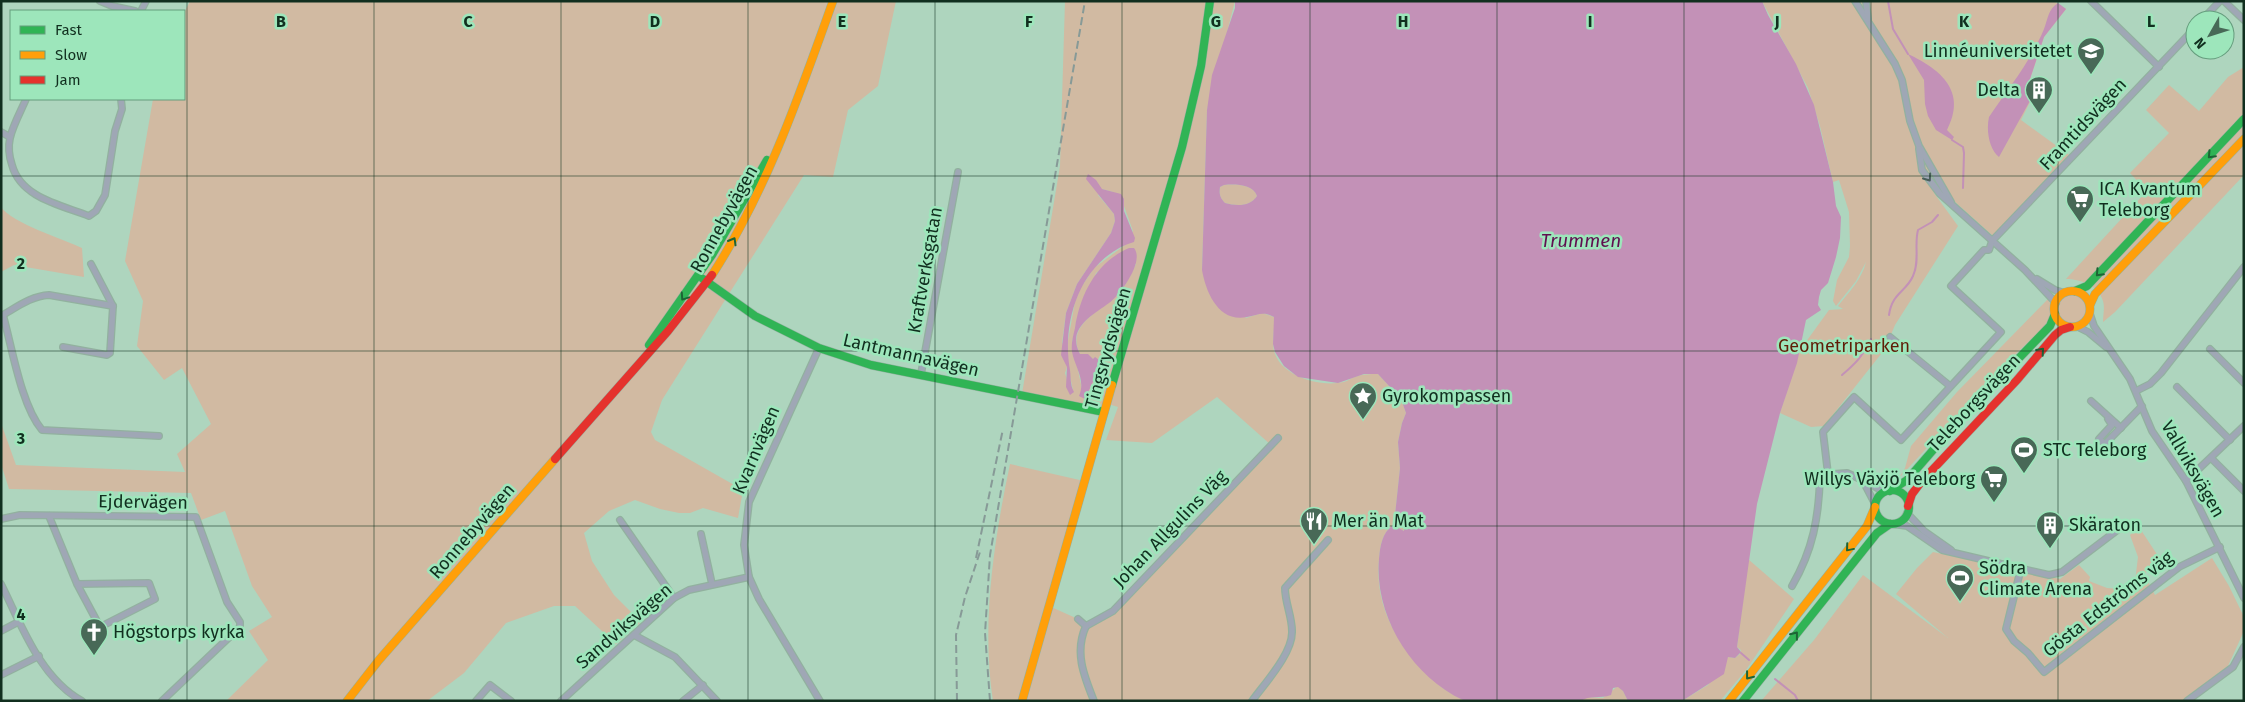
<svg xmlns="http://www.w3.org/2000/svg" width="2245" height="702" font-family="'Fira Sans',sans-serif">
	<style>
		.green { fill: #d1baa2; fill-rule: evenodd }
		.water { fill: #c391b7; fill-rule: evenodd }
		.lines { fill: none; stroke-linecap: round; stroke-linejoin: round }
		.stream { stroke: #c391b7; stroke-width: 2 }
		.street-casing { stroke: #92b19f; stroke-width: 8 }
		.fast-casing { stroke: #92b19f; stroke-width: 9 }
		.slow-casing { stroke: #92b19f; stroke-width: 9 }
		.jam-casing { stroke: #92b19f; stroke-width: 9 }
		.street { stroke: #9fa7b5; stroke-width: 5.5 }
		.fast { stroke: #30b455; stroke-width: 8 }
		.slow { stroke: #ff9f0a; stroke-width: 8 }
		.jam { stroke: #e5322d; stroke-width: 8 }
		.rail { stroke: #879a97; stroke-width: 2; stroke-dasharray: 8 4; stroke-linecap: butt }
		.oneway { stroke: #1d6435 }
		.oneway2 { stroke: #4a5f5b }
		.grid { fill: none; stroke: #112f1f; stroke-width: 1; stroke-opacity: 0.55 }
		.labels { text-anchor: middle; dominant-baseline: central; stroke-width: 5; stroke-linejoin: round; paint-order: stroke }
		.poi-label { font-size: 18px; fill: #112f1f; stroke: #9de6bb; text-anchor: start }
		.street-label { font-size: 18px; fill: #112f1f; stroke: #9de6bb }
		.park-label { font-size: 18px; fill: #5f1e07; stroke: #9de6bb }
		.water-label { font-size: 19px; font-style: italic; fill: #600f50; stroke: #9de6bb }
		.grid-label { font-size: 16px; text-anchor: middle; font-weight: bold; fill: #112f1f; stroke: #9de6bb; stroke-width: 5; stroke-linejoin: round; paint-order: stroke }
	</style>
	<rect width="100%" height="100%" fill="#aed5be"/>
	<!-- green -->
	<g class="green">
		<path d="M 190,1 L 896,1 L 878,86 L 848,110 L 833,177 L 804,175 L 662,400 L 651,432 L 655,440 L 743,490 L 738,518 L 703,508 L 690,513 L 679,513 L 660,509 L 635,500 L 609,511 L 584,533 L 592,561 L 614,595 L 641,622 L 616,644 L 575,606 L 554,606 L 506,623 L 464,673 L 427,701 L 226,701 L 268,660 L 249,631 L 272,617 L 252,586 L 225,511 L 201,520 L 191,493 L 9,489 L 1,464 L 1,423 L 16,465 L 185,472 L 177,454 L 211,424 L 182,368 L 164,380 L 137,346 L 143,301 L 125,261 L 153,99 L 184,99 L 184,13 Z"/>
		<path d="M 1065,1 L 1235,1 L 1207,110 L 1202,270 L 1246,318 L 1262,313 L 1274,317 C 1275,326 1273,335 1273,344 C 1274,375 1319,388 1344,382 C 1348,381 1351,378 1355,377 C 1363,374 1370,374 1378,374 L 1401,399 L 1406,413 L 1402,423 L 1398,442 L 1400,468 L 1395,515 L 1405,529 L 1404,531 L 1393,525 C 1382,533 1380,546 1379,559 C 1374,610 1400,648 1436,682 C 1443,690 1455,695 1465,701 L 993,701 C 981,624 994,540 1010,464 L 1084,481 L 1049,606 L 1078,619 L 1086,626 L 1113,611 L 1271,445 L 1217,397 L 1152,443 L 1106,440 L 1118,407 L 1105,403 L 1095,408 L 1022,394 L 1060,166 ZM 1102,189 L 1113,192 L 1124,206 L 1133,231 L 1125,245 L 1094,268 L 1080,289 L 1075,302 L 1067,346 L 1067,363 L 1073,390 L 1068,383 L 1065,373 L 1067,367 L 1062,342 L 1066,313 L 1077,284 L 1111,233 L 1115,221 L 1114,214 L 1098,195 ZM 1136,264 C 1131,273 1127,283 1121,291 C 1106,309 1064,323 1080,354 L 1093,359 L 1084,399 L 1072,341 L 1096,273 L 1104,267 Z"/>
		<path d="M 1762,1 L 2054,1 L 2066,9 L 2044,37 L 2029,82 L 2037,88 L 2021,120 L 2072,157 L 1993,236 L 1954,201 L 1934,193 L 1958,226 L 1895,325 L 1885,349 L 1824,426 L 1811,427 L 1780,413 L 1800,350 L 1829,310 L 1843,309 L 1838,306 C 1849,292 1862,279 1866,262 L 1856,281 L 1836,306 L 1833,301 L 1837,280 L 1849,257 L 1850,246 L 1849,212 L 1839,180 L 1833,182 L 1820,126 L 1808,88 Z"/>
		<path d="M 2244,67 L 2244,175 L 2115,312 L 2103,322 C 2103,315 2105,307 2103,301 C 2098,285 2080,279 2066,279 L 2147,191 L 2130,173 L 2169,133 L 2146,110 L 2169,85 L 2199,111 L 2228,77 Z"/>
		<path d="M 1224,185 C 1235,184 1253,184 1257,196 C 1250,207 1236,206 1225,203 C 1220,198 1219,194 1220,187 Z"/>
		<path d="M 1,207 C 12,223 63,239 82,248 L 84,277 L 14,265 L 1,272 Z"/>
		<circle cx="2072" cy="309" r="15"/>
		<path d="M 2048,299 L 2052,307 L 2051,316 L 2043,328 L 2006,363 L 1899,478 L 1905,468 L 1911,446 L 1957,392 Z"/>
		<path d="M 2139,527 L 2160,559 L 2144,574 L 2155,595 L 2212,558 L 2229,586 L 2244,617 L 2244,631 L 2228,666 L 2190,695 L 2194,701 L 1761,701 L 1814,640 L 1863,575 L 1948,638 L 1896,594 L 1917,568 L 1933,552 L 2060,579 L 2079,565 L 2090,577 L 2089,581 L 2107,588 L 2134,590 L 2138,557 L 2130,535 Z"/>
		<path d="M 1748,559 L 1794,599 L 1746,670 L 1720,701 L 1682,701 L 1708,685 L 1728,657 L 1735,658 L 1740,654 L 1741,650 L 1737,647 Z"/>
		<path d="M 1618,686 L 1623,691 L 1628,701 L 1581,701 L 1586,697 L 1603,698 Z"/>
	</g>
	<!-- water -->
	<g class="water">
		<path d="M 1235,1 L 1762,1 L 1768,15 L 1796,64 L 1814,105 L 1833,182 L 1836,206 L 1841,217 L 1840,238 L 1836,257 L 1828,283 L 1821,290 L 1819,297 L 1818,305 L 1821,310 L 1806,320 L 1797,363 L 1780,413 L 1757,504 L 1737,647 L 1741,652 L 1735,658 L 1728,657 L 1724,674 L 1682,701 L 1628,701 L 1623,691 L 1618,687 L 1613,688 L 1611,695 C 1600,699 1589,695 1581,701 C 1551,701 1522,701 1493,701 C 1484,701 1471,702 1463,700 C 1411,676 1374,615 1379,559 C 1380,546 1382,533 1393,525 L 1404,531 L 1404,529 L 1395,515 L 1400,468 L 1398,442 L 1402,423 L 1406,413 L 1401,399 L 1378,374 L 1364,374 L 1338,383 L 1298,377 L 1284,366 L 1275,352 L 1273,344 L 1274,317 C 1263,311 1258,315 1247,317 C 1219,323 1206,293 1202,270 L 1207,110 L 1212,75 L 1235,8 ZM 1224,185 C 1235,184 1253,184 1257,196 C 1250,207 1236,206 1225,203 C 1220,198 1219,194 1220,187 Z"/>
		<path d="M 2058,3 L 2066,9 L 2044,37 L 2029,82 L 2037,88 L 1999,157 C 1989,149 1986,130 1989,117 C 2008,89 2031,61 2044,29 C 2048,19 2048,9 2058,3 Z"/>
		<path d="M 1908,54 C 1942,70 1967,92 1947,130 L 1954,137 L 1952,140 L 1936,130 L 1928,116 L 1925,104 L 1924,80 Z"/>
		<path d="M 1088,174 L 1096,180 L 1102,189 L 1121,194 L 1124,199 L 1124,211 L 1135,238 L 1134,242 C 1081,258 1061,321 1070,370 C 1071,378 1070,385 1074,392 L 1070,395 L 1066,387 L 1067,367 L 1061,355 L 1066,313 L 1077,284 L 1111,233 L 1115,221 L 1114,214 L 1086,179 Z"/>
		<path d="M 1129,248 L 1134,248 C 1145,261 1120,295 1109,303 C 1093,315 1066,328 1080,354 L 1088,354 L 1093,359 L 1095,357 L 1102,362 L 1085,399 L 1079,396 C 1086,380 1075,367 1072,352 C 1071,344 1073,336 1075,328 C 1080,295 1096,262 1129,248 Z"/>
	</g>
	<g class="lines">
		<!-- stream -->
		<g class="stream">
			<path d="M 1888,1 L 1893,29 L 1908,54"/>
			<path d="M 1952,140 L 1963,147 L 1964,153 L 1963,188"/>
			<path d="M 1889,315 C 1892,293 1906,292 1913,276 C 1920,261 1914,245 1918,230 L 1932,222 L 1938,215"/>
			<path d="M 1842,375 C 1855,364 1864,355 1871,339"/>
			<path d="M 1741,653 L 1749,660"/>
			<path d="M 1775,679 L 1795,695 L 1798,701"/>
		</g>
		<!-- street casing -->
		<g class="street-casing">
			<g id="street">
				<path d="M 100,1 L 112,6 L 135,11"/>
				<path d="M 1855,1 L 1895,64 L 1902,80 L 1910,121 L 1919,146 L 1951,202"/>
				<path d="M 1866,1 L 1868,19"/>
				<path d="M 2091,1 L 2159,67"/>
				<path d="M 2224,1 L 2244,20"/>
				<path d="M 141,11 L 146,1"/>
				<path d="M 2202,20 L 2220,1"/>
				<path d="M 26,99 C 21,111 13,125 10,138 C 8,147 9,156 12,165 C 21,198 61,205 89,216 L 96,211 L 105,195 L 115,131 L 122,109 L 121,99"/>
				<path d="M 1,132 L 10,137"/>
				<path d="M 1919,149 L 1922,170 L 1940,194 L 2025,270 L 2056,303"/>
				<path d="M 91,264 L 113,306"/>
				<path d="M 2037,279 L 2055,290 L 2065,293"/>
				<path d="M 2090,314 L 2094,326 L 2130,379 L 2152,431 L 2186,481 L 2244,598"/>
				<path d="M 3,315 C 12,347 21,405 42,430 L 159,436"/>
				<path d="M 1,316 C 17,307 31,296 49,295 L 113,306 L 110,353 L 107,355 L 63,347"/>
				<path d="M 2078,327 L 2088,332 L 2106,347"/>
				<path d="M 1890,337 L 1950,386"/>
				<path d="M 819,348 L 749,502 L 744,545 L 749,577 L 759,599 L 820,701"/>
				<path d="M 2210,349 L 2244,383"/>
				<path d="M 921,374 L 958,172"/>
				<path d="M 2177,387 L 2230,440"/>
				<path d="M 2136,391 L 2150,384 L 2161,373 L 2244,267"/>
				<path d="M 2091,401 L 2121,428"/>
				<path d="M 2108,419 L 2112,425 L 2099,439 L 2105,444 L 2142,406"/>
				<path d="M 2211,458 L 2244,491"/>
				<path d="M 1828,474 L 1823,432 L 1854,397 L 1901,440 L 2001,332 L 1951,286 L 1984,250 L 1989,250 L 1992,241 L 2195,28"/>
				<path d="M 1863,481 L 1875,504"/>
				<path d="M 2186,481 L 2244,426"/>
				<path d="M 1907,513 L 1924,531 L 1951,550"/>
				<path d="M 49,516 L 77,584 L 100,627 L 155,599 L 149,583 L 77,584"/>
				<path d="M 1,519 L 20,515 L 196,517 L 227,602 L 240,622 L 240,627 L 162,701"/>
				<path d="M 620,520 L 674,598"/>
				<path d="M 1893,524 L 1907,526 L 1942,550 L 2049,575 L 2062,572 L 2124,525"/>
				<path d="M 701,534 L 712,584"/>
				<path d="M 2021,568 L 2006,629 L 2014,641 L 2028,653 L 2044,672 L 2179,567 L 2220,547"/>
				<path d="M 1,584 C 21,624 40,678 82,701"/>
				<path d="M 1792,586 C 1813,550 1819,517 1820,475 L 1847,473 L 1867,482 L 1884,492"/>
				<path d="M 1078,619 L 1086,626 L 1113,611 L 1278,438"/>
				<path d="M 1086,626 C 1074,652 1084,676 1094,701"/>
				<path d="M 1,631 L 20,621"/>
				<path d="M 634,635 L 675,657 L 717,701"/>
				<path d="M 1,675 L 39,656"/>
				<path d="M 476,701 L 490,685 L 511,701"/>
				<path d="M 561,701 L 674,598 L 689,590 L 749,577"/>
				<path d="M 683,701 L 703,685"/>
				<path d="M 1252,701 C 1265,683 1293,653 1292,631 C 1292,616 1285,603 1285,588 L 1328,540"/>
				<path d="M 2187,701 L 2233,667 L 2244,647"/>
			</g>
		</g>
		<!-- fast casing -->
		<g class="fast-casing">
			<g id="fast">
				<path d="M 703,279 L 755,316 L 819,348 L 871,365 L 1104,412"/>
				<path d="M 2075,291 L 2087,286 L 2244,119"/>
				<path d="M 649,345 L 712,255 L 767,160"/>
				<path d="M 1112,385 L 1182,147 L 1201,66 L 1210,1"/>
				<circle cx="1892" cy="507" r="17"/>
				<path d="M 1890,491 L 1907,480 L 1960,419 L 2050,326 L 2055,314"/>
				<path d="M 1743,701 L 1877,533 L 1890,524"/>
			</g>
		</g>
		<!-- slow casing -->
		<g class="slow-casing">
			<g id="slow">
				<path d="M 712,275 C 767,190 799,96 833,1"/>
				<circle cx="2072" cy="309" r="18"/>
				<path d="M 2090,305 L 2095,294 L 2244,139"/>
				<path d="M 347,701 L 379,660 L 555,459"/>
				<path d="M 1022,701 L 1112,385"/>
				<path d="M 1729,701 L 1867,526 L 1875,507"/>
			</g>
		</g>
		<!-- jam casing -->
		<g class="jam-casing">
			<g id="jam">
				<path d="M 555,459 L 668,331 L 712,275"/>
				<path d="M 1908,506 L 1912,494 L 1921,482 L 2017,380 L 2055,335 L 2061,330 L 2070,327"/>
			</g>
		</g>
		<!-- street -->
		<use href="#street" class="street"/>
		<!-- fast -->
		<use href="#fast" class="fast"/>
		<!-- slow -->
		<use href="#slow" class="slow"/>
		<!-- jam -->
		<use href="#jam" class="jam"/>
		<!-- rail -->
		<g class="rail">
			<path d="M 976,558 L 1003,429"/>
			<path d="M 957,701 L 956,635 L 965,597 L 980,552"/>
			<path d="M 990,701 L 985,633 L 990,555 L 1085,1"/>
		</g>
	</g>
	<!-- one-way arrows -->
	<defs><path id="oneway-chevron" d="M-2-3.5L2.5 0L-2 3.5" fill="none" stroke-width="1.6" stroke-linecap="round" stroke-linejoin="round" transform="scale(1.25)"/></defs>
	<g class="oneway">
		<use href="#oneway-chevron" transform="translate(2211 155) rotate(133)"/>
		<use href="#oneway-chevron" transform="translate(733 241) rotate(-60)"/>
		<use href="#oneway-chevron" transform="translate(2099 273) rotate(133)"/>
		<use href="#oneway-chevron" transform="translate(684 297) rotate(124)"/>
		<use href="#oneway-chevron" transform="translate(2041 351) rotate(-49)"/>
		<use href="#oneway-chevron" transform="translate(1849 548) rotate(130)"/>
		<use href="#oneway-chevron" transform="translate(1795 635) rotate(-52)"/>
		<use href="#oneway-chevron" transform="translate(1749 676) rotate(128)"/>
	</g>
	<use class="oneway2" href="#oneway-chevron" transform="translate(1928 178) rotate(55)"/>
	<!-- grid -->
	<path class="grid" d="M 187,1 L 187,701M 374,1 L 374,701M 561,1 L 561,701M 748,1 L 748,701M 935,1 L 935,701M 1122,1 L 1122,701M 1310,1 L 1310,701M 1497,1 L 1497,701M 1684,1 L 1684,701M 1871,1 L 1871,701M 2058,1 L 2058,701M 1,176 L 2244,176M 1,351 L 2244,351M 1,526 L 2244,526"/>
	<!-- icons -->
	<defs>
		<g id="university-pin" transform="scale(1.4375)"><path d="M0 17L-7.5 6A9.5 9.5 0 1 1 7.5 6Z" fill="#486957" stroke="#9de6bb"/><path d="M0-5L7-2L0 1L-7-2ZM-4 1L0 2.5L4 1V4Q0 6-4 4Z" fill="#fff"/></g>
		<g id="building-pin" transform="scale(1.4375)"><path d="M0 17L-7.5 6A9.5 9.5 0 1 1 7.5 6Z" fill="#486957" stroke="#9de6bb"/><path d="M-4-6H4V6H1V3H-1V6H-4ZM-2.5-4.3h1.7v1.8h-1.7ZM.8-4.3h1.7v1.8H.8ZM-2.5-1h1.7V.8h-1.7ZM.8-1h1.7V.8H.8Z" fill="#fff"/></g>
		<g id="supermarket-pin" transform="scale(1.4375)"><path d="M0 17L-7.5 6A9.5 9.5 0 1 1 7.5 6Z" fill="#486957" stroke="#9de6bb"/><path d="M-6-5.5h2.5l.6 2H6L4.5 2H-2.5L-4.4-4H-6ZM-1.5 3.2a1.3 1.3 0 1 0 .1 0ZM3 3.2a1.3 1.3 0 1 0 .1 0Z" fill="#fff"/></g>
		<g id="sight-pin" transform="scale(1.4375)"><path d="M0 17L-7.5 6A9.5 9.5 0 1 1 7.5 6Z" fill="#486957" stroke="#9de6bb"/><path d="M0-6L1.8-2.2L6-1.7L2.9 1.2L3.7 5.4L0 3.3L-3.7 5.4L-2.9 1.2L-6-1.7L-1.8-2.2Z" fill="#fff"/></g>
		<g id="stadium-pin" transform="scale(1.4375)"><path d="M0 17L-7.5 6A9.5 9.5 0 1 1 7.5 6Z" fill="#486957" stroke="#9de6bb"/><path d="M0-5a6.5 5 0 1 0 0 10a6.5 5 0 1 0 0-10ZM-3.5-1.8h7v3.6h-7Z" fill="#fff"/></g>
		<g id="restaurant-pin" transform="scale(1.4375)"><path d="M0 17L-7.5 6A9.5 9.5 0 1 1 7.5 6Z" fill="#486957" stroke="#9de6bb"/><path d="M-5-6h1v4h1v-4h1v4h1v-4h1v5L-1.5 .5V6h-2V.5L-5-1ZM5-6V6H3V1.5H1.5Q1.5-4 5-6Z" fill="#fff"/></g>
		<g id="church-pin" transform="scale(1.4375)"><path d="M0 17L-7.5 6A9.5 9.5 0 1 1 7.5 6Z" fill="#486957" stroke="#9de6bb"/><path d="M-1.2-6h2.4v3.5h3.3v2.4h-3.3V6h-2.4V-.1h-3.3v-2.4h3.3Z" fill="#fff"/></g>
	</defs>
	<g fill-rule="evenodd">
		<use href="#university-pin" x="2091" y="51"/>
		<use href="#building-pin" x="2039" y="90"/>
		<use href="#supermarket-pin" x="2080" y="199"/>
		<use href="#sight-pin" x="1363" y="396"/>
		<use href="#stadium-pin" x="2024" y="450"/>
		<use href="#supermarket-pin" x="1994" y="479"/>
		<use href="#restaurant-pin" x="1314" y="521"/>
		<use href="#building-pin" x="2050" y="525"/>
		<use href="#stadium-pin" x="1960" y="578"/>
		<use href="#church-pin" x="94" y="632"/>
	</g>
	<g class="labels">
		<!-- poi labels -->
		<g class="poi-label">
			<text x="2072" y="51" text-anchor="end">Linnéuniversitetet</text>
			<text x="2020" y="90" text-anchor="end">Delta</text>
			<text x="2099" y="189">ICA Kvantum<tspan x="2099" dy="21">Teleborg</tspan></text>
			<text x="1382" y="396">Gyrokompassen</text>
			<text x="2043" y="450">STC Teleborg</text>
			<text x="1975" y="479" text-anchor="end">Willys Växjö Teleborg</text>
			<text x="1333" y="521">Mer än Mat</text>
			<text x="2069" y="525">Skäraton</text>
			<text x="1979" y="568">Södra<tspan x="1979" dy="21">Climate Arena</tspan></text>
			<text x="113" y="632">Högstorps kyrka</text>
		</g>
		<!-- street labels -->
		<g class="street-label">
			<text transform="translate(2083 124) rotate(-47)">Framtidsvägen</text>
			<text transform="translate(724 219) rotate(-61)">Ronnebyvägen</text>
			<text transform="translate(925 270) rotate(-80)">Kraftverksgatan</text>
			<text transform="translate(1108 348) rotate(-74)">Tingsrydsvägen</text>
			<text transform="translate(911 355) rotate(13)">Lantmannavägen</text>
			<text transform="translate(1974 403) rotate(-47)">Teleborgsvägen</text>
			<text transform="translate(756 450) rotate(-67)">Kvarnvägen</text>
			<text transform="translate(2193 469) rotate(60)">Vallviksvägen</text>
			<text transform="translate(143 502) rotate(1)">Ejdervägen</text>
			<text transform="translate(1170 529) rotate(-46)">Johan Allgulins Väg</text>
			<text transform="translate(472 531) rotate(-49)">Ronnebyvägen</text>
			<text transform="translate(2108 604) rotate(-38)">Gösta Edströms väg</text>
			<text transform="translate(624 626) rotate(-41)">Sandviksvägen</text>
		</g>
		<!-- park labels -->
		<g class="park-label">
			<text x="1844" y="346">Geometriparken</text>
		</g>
		<!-- water labels -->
		<g class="water-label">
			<text x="1581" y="240">Trummen</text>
		</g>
	</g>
	<g class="grid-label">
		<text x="281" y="27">B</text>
		<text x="468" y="27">C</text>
		<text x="655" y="27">D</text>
		<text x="842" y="27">E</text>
		<text x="1029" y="27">F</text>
		<text x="1216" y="27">G</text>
		<text x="1403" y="27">H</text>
		<text x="1590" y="27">I</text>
		<text x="1777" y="27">J</text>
		<text x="1964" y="27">K</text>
		<text x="2151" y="27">L</text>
		<text x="21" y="269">2</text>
		<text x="21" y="444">3</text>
		<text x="21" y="620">4</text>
	</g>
	<!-- border -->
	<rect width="2245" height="702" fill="none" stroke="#112f1f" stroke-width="5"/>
	<!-- legend -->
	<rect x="10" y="10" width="175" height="90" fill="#9de6bb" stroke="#659d7d"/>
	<rect x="20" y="26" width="25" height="8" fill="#30b455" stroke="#659d7d"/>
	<text x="55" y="35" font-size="15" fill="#112f1f">Fast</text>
	<rect x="20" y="51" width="25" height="8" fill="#ff9f0a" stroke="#659d7d"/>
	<text x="55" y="60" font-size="15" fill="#112f1f">Slow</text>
	<rect x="20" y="76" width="25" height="8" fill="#e5322d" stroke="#659d7d"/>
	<text x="55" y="85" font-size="15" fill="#112f1f">Jam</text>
	<!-- north arrow -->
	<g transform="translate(2210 35) rotate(231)"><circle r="24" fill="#9de6bb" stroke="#659d7d"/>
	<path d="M0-4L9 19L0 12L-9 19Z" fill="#486957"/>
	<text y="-8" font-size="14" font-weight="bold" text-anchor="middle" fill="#112f1f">N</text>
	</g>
</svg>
